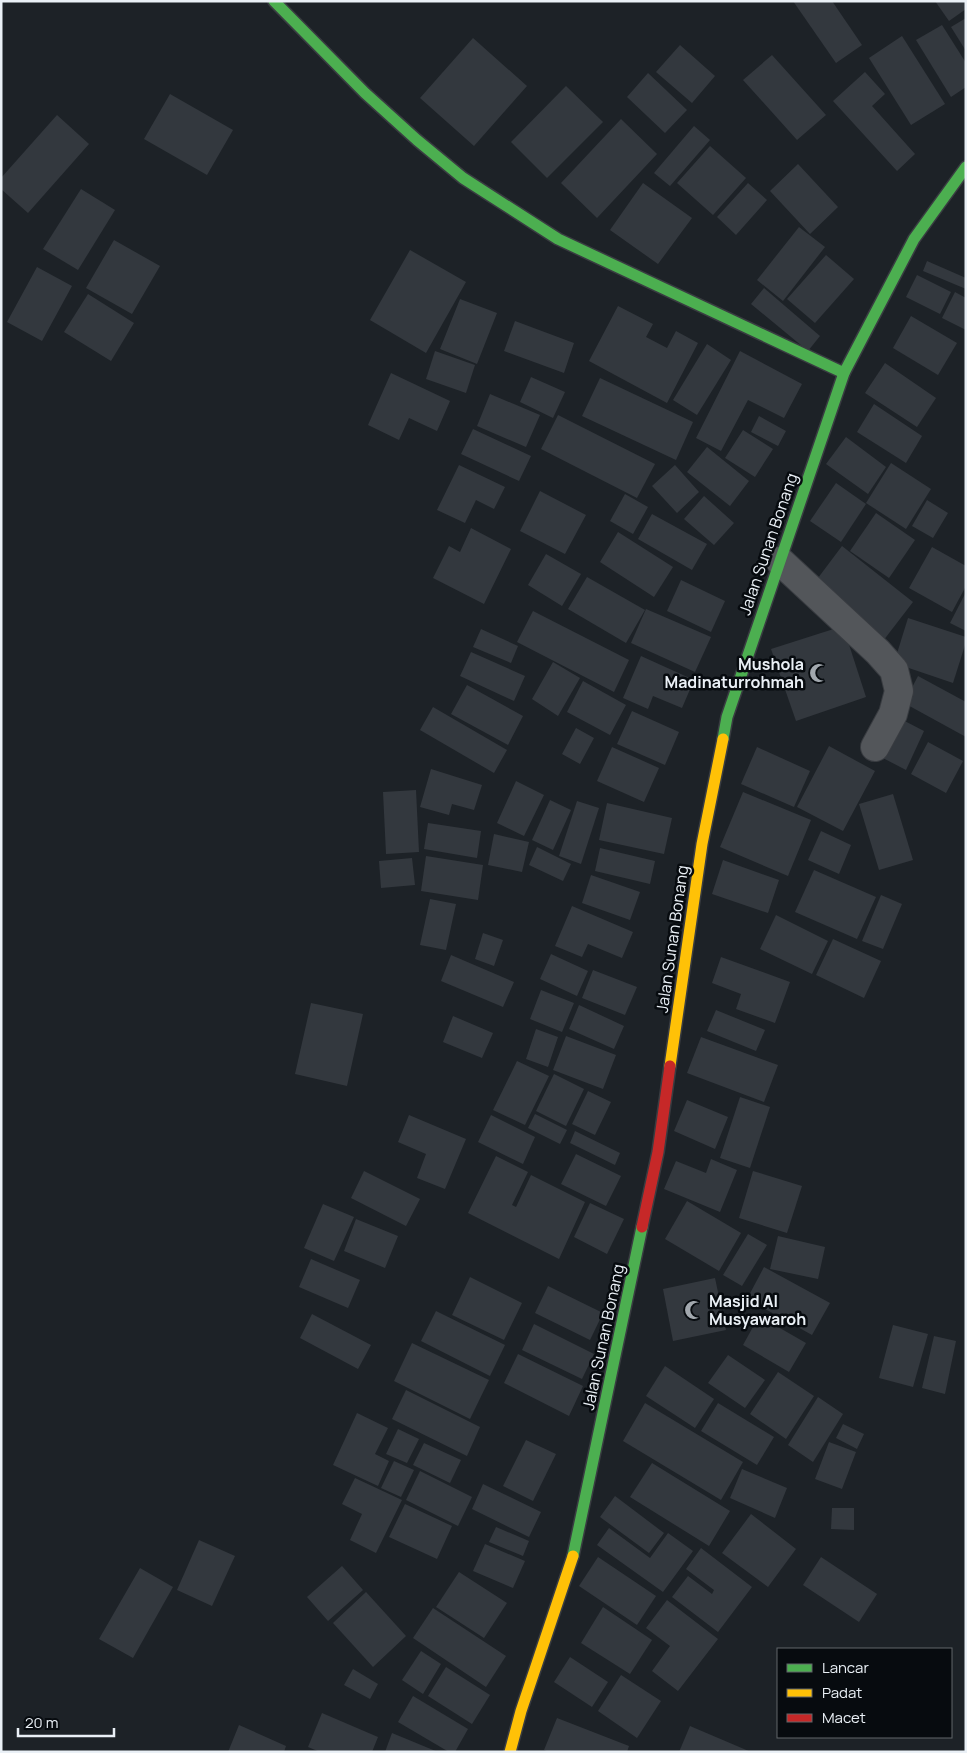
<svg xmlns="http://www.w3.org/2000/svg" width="967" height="1753" font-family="Manrope,sans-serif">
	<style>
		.building { fill: #33383e }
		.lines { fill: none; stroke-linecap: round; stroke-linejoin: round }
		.street-casing { stroke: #393c41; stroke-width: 30 }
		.fast-casing { stroke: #393c41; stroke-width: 14 }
		.slow-casing { stroke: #393c41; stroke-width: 14 }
		.jam-casing { stroke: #393c41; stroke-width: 14 }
		.street { stroke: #53565a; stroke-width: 28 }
		.fast { stroke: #4caf50; stroke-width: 11 }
		.slow { stroke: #ffc107; stroke-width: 11 }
		.jam { stroke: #c62828; stroke-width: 11 }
		.labels { text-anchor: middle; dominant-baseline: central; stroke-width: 5; stroke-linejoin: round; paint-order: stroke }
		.street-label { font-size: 16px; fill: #eaf0f6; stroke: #070b0f }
		.poi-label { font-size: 16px; font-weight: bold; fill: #eaf0f6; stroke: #070b0f; text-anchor: end }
	</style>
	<rect width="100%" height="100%" fill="#1d2227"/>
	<!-- building -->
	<g class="building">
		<path d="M 793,1 L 832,1 L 862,45 L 836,63 Z"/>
		<path d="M 935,1 L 966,1 L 966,9 L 949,21 Z"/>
		<path d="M 966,18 L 966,51 L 951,27 Z"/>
		<path d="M 942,25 L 966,63 L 966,87 L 951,97 L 916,40 Z"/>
		<path d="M 902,36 L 945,104 L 911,125 L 869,58 Z"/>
		<path d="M 473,38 L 527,86 L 474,146 L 420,98 Z"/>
		<path d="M 680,45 L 715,76 L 692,103 L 656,72 Z"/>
		<path d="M 772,55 L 826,115 L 797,140 L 743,80 Z"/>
		<path d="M 865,72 L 885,94 L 872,106 L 915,154 L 897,171 L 833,101 Z"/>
		<path d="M 648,73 L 687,110 L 665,133 L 627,97 Z"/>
		<path d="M 566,86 L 603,122 L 547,178 L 511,142 Z"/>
		<path d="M 170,94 L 233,130 L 207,175 L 144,139 Z"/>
		<path d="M 57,115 L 89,144 L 28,213 L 1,189 L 1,178 Z"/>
		<path d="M 621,119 L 657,154 L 597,218 L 561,183 Z"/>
		<path d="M 694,126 L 710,140 L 670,186 L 654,173 Z"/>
		<path d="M 710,146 L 746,178 L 713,215 L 677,183 Z"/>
		<path d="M 798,164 L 838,207 L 810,234 L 770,191 Z"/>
		<path d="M 643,183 L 692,218 L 658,264 L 610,230 Z"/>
		<path d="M 748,183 L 767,200 L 736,235 L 717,217 Z"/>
		<path d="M 81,189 L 115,210 L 78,270 L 43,249 Z"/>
		<path d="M 799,227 L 825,247 L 783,301 L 757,280 Z"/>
		<path d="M 114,240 L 160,266 L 132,314 L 86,288 Z"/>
		<path d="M 410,250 L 466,282 L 426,353 L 370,320 Z"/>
		<path d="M 826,255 L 854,279 L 815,323 L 787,299 Z"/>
		<path d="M 927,261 L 966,278 L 966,289 L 923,271 Z"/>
		<path d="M 37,267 L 72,286 L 42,341 L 7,322 Z"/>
		<path d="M 917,275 L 951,292 L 940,314 L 906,297 Z"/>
		<path d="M 764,288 L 820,336 L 808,351 L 751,304 Z"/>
		<path d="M 955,292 L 966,298 L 966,330 L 942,318 Z"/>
		<path d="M 88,294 L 134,323 L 111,361 L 64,332 Z"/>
		<path d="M 460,299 L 497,313 L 477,364 L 440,349 Z"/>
		<path d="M 618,306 L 653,324 L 646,337 L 667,348 L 676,331 L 698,343 L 667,403 L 589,361 Z"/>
		<path d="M 911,316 L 957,343 L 938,375 L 893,348 Z"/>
		<path d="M 515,321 L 574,343 L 564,373 L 504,351 Z"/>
		<path d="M 707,344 L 731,360 L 697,415 L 673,400 Z"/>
		<path d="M 435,351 L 475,365 L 466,393 L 426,379 Z"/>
		<path d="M 740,351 L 802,384 L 784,418 L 748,400 L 721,451 L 696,438 Z"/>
		<path d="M 885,363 L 936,398 L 917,427 L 865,393 Z"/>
		<path d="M 391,373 L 450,401 L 437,431 L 409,418 L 399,440 L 368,425 Z"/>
		<path d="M 531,377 L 565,392 L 553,418 L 520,402 Z"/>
		<path d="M 600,378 L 693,422 L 676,460 L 582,416 Z"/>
		<path d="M 490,394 L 540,415 L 526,447 L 477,426 Z"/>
		<path d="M 874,404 L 922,436 L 906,463 L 857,432 Z"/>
		<path d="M 558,415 L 655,464 L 637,498 L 541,449 Z"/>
		<path d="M 759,416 L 786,431 L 778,446 L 751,432 Z"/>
		<path d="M 473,429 L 531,456 L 519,481 L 461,454 Z"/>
		<path d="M 743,430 L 773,449 L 755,477 L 725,458 Z"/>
		<path d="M 846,437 L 886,467 L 868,494 L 826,464 Z"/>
		<path d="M 707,447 L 749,481 L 730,506 L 687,472 Z"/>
		<path d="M 891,463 L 931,489 L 906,529 L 866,503 Z"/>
		<path d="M 459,465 L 505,487 L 494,509 L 476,500 L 465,523 L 437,510 Z"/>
		<path d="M 675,465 L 699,492 L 677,513 L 652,486 Z"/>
		<path d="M 836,483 L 866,504 L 841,542 L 810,521 Z"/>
		<path d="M 540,491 L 586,515 L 565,554 L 520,531 Z"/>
		<path d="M 625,494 L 648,507 L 633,534 L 610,521 Z"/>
		<path d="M 704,496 L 734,523 L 714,545 L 684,519 Z"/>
		<path d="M 927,500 L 948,513 L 933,538 L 912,526 Z"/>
		<path d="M 876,513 L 915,540 L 889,578 L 850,551 Z"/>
		<path d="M 652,514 L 707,544 L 692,570 L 638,539 Z"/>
		<path d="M 471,528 L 511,549 L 484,604 L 433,578 L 449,546 L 460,552 Z"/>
		<path d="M 618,532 L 673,567 L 654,597 L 600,562 Z"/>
		<path d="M 842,546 L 913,602 L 883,641 L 812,586 Z"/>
		<path d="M 932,547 L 966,566 L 966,586 L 952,612 L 909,588 Z"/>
		<path d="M 546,554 L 581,574 L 562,606 L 528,585 Z"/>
		<path d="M 587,577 L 645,610 L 626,643 L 568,609 Z"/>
		<path d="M 681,580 L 725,601 L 711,632 L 667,611 Z"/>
		<path d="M 966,592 L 966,631 L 950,623 Z"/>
		<path d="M 646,609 L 711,637 L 695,672 L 631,643 Z"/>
		<path d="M 533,611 L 629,660 L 614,692 L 517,642 Z"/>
		<path d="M 908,618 L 966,637 L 966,642 L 953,683 L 894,663 Z"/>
		<path d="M 843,626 L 866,697 L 796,721 L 771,649 Z"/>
		<path d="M 481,629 L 518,646 L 511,663 L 473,647 Z"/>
		<path d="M 471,652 L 525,676 L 514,701 L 460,676 Z"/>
		<path d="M 641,656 L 694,680 L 682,708 L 653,696 L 648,709 L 623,698 Z"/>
		<path d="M 553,662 L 580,678 L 558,716 L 532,699 Z"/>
		<path d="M 918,676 L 966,702 L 966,737 L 904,703 Z"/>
		<path d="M 583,681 L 626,705 L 610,735 L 567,712 Z"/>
		<path d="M 467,685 L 523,716 L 508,745 L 451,714 Z"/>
		<path d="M 433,707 L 507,750 L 494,773 L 420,730 Z"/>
		<path d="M 632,711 L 679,732 L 665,765 L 617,744 Z"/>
		<path d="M 897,717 L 924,731 L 906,770 L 879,756 Z"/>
		<path d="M 576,728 L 594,738 L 580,764 L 562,754 Z"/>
		<path d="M 928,742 L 963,761 L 946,793 L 911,774 Z"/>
		<path d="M 829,746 L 875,771 L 843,831 L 797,807 Z"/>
		<path d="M 612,747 L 659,768 L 644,802 L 597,781 Z"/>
		<path d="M 757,747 L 810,771 L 794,807 L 741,784 Z"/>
		<path d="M 431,769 L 482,785 L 474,810 L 452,804 L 449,815 L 420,807 Z"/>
		<path d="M 516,781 L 544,795 L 524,836 L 497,823 Z"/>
		<path d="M 416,790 L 419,852 L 386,854 L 383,792 Z"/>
		<path d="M 743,792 L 811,820 L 788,876 L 720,847 Z"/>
		<path d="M 893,794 L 913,860 L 879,870 L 859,804 Z"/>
		<path d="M 550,800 L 571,810 L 553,850 L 532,840 Z"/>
		<path d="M 577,801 L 599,808 L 581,864 L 559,856 Z"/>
		<path d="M 607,803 L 672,818 L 664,854 L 599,840 Z"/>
		<path d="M 428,823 L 481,831 L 477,858 L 424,849 Z"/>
		<path d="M 821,831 L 851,845 L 839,874 L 808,860 Z"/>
		<path d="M 494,834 L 529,842 L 522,872 L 488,865 Z"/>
		<path d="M 537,847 L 571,864 L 563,881 L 529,865 Z"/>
		<path d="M 600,848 L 655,861 L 650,884 L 595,871 Z"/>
		<path d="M 426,856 L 483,865 L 478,900 L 421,891 Z"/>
		<path d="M 412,858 L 415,885 L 381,888 L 379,861 Z"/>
		<path d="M 723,860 L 779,880 L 768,913 L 712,894 Z"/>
		<path d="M 814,870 L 876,897 L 857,939 L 795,912 Z"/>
		<path d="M 591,875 L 640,892 L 630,920 L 582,903 Z"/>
		<path d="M 881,895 L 902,904 L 883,949 L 862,941 Z"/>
		<path d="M 430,899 L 456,904 L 446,950 L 420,945 Z"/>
		<path d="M 572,906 L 633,932 L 622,958 L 588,944 L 582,957 L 555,946 Z"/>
		<path d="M 776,915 L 828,941 L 812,974 L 760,949 Z"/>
		<path d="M 483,933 L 503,940 L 494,966 L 475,959 Z"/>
		<path d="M 833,939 L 881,961 L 864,998 L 816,975 Z"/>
		<path d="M 551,954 L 588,971 L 577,996 L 540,979 Z"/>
		<path d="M 451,955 L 514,982 L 503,1007 L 441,981 Z"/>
		<path d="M 721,957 L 790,982 L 775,1023 L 736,1009 L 741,994 L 712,983 Z"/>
		<path d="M 593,970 L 637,987 L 625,1015 L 582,998 Z"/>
		<path d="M 541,990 L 574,1003 L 562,1032 L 530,1019 Z"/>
		<path d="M 311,1003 L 363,1014 L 347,1086 L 295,1074 Z"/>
		<path d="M 579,1005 L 624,1026 L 614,1049 L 569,1029 Z"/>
		<path d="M 716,1010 L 765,1030 L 756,1051 L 707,1031 Z"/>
		<path d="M 453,1016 L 493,1033 L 482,1058 L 443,1042 Z"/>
		<path d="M 536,1029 L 558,1037 L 548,1067 L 526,1059 Z"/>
		<path d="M 566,1036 L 616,1055 L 603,1089 L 553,1070 Z"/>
		<path d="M 701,1037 L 778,1065 L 764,1102 L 687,1073 Z"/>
		<path d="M 517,1061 L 549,1076 L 525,1125 L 493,1110 Z"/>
		<path d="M 554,1074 L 584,1089 L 566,1126 L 536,1111 Z"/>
		<path d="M 588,1091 L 611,1102 L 595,1135 L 572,1124 Z"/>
		<path d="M 740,1097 L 770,1107 L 750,1168 L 720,1158 Z"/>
		<path d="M 687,1100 L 728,1117 L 715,1149 L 674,1131 Z"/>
		<path d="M 535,1114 L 567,1130 L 560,1144 L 528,1128 Z"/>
		<path d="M 409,1115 L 466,1139 L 445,1189 L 417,1178 L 426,1154 L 398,1142 Z"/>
		<path d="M 491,1115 L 535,1137 L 523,1164 L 478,1142 Z"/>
		<path d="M 575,1131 L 620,1153 L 615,1165 L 570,1143 Z"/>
		<path d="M 576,1154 L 621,1176 L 606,1206 L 561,1184 Z"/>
		<path d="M 496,1156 L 528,1172 L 512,1205 L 516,1207 L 531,1175 L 585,1202 L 559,1259 L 468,1213 Z"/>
		<path d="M 711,1159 L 737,1170 L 720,1212 L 664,1189 L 676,1161 L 706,1173 Z"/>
		<path d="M 364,1171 L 420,1199 L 406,1226 L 351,1198 Z"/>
		<path d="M 753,1171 L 802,1186 L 787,1233 L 739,1218 Z"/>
		<path d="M 687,1201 L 741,1233 L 719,1271 L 665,1239 Z"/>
		<path d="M 590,1203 L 624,1219 L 607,1254 L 574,1237 Z"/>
		<path d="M 323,1204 L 354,1217 L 334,1261 L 304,1248 Z"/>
		<path d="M 356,1219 L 398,1236 L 385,1268 L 344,1251 Z"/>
		<path d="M 748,1234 L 767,1245 L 742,1286 L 723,1275 Z"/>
		<path d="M 778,1236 L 825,1247 L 818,1279 L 770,1269 Z"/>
		<path d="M 311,1259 L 360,1280 L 348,1308 L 299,1287 Z"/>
		<path d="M 764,1267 L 830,1303 L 812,1335 L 747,1299 Z"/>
		<path d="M 470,1277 L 522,1303 L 504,1340 L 452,1315 Z"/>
		<path d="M 715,1278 L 726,1330 L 673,1341 L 663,1289 Z"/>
		<path d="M 548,1286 L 603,1313 L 590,1340 L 535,1313 Z"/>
		<path d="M 436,1311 L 505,1345 L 490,1376 L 421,1341 Z"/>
		<path d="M 312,1314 L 371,1345 L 358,1369 L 300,1338 Z"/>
		<path d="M 759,1316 L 806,1343 L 789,1372 L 743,1345 Z"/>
		<path d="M 534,1324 L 594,1354 L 582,1379 L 522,1350 Z"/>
		<path d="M 893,1325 L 928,1334 L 913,1387 L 879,1378 Z"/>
		<path d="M 934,1336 L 956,1341 L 945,1394 L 922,1388 Z"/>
		<path d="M 412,1343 L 489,1380 L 470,1419 L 394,1381 Z"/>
		<path d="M 518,1354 L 583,1386 L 569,1416 L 504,1383 Z"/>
		<path d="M 728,1355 L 765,1380 L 745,1408 L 708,1383 Z"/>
		<path d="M 665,1366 L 714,1399 L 695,1428 L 646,1396 Z"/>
		<path d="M 778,1372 L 814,1396 L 786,1439 L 750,1414 Z"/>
		<path d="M 406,1390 L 480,1427 L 467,1456 L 392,1419 Z"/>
		<path d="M 818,1397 L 843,1414 L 813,1462 L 788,1445 Z"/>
		<path d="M 645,1403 L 743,1462 L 721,1500 L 623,1441 Z"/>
		<path d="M 718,1403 L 774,1437 L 757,1465 L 701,1431 Z"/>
		<path d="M 357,1413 L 388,1428 L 375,1454 L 389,1461 L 378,1486 L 333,1465 Z"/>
		<path d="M 843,1424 L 864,1434 L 857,1449 L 836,1438 Z"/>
		<path d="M 398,1429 L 419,1439 L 407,1463 L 386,1454 Z"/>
		<path d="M 526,1440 L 556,1454 L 533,1501 L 503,1486 Z"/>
		<path d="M 829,1442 L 856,1452 L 842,1489 L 815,1479 Z"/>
		<path d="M 424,1443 L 461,1460 L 450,1483 L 413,1465 Z"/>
		<path d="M 394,1461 L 414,1470 L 401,1497 L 381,1488 Z"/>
		<path d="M 652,1463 L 730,1511 L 709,1546 L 630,1497 Z"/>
		<path d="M 742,1469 L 787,1488 L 775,1518 L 730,1498 Z"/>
		<path d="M 420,1471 L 472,1497 L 458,1526 L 406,1500 Z"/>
		<path d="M 355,1478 L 402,1500 L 376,1553 L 350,1540 L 362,1514 L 342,1504 Z"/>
		<path d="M 483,1484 L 541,1512 L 529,1537 L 472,1509 Z"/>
		<path d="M 615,1496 L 664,1533 L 649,1553 L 600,1517 Z"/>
		<path d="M 405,1504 L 452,1526 L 437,1559 L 389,1537 Z"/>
		<path d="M 832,1508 L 854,1508 L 854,1530 L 831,1529 Z"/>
		<path d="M 751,1514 L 796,1549 L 768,1587 L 722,1553 Z"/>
		<path d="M 496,1527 L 529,1541 L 523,1556 L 489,1542 Z"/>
		<path d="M 609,1528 L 650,1558 L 668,1533 L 693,1551 L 663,1592 L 597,1545 Z"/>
		<path d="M 199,1540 L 235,1556 L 212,1606 L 177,1590 Z"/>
		<path d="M 485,1544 L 525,1561 L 513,1588 L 473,1571 Z"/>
		<path d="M 701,1548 L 752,1587 L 718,1632 L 672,1597 L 688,1576 L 712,1594 L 714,1590 L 686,1569 Z"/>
		<path d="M 598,1557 L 656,1596 L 637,1625 L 579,1586 Z"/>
		<path d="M 821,1557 L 877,1594 L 859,1622 L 803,1585 Z"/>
		<path d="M 342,1566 L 363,1590 L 328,1621 L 307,1597 Z"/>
		<path d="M 140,1568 L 173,1587 L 133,1658 L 99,1639 Z"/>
		<path d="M 459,1572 L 507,1603 L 484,1638 L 436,1607 Z"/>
		<path d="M 366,1592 L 406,1636 L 373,1667 L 333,1623 Z"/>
		<path d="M 667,1600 L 718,1639 L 678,1691 L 652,1671 L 670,1646 L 646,1628 Z"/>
		<path d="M 603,1607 L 652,1640 L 630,1674 L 581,1643 Z"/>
		<path d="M 433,1608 L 506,1656 L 486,1687 L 413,1638 Z"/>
		<path d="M 421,1651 L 441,1664 L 423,1694 L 402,1680 Z"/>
		<path d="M 570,1657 L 608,1682 L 592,1707 L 554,1682 Z"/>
		<path d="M 446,1667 L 490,1695 L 472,1724 L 428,1696 Z"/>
		<path d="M 353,1669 L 378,1684 L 370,1699 L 344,1685 Z"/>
		<path d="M 621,1675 L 661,1701 L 637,1738 L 598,1711 Z"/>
		<path d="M 413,1696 L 468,1729 L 455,1752 L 449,1752 L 398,1722 Z"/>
		<path d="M 322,1713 L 378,1737 L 372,1752 L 320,1752 L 308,1747 Z"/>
		<path d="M 557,1718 L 629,1746 L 627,1752 L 549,1752 L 544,1750 Z"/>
		<path d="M 239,1725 L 286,1746 L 284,1752 L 228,1752 Z"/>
		<path d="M 690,1726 L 751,1752 L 679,1752 Z"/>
		<path d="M 392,1733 L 438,1752 L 385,1752 Z"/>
	</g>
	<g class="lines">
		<!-- street casing -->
		<g class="street-casing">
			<path id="street" d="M 780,561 L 878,652 L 894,670 L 899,691 L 893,714 L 875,747"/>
		</g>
		<!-- fast casing -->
		<g class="fast-casing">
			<g id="fast">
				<path d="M 274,1 L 365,93 L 417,140 L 463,178 L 558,239 L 844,373"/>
				<path d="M 723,739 L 727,717 L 844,373 L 914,239 L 966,167"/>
				<path d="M 573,1556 L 642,1227"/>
			</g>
		</g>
		<!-- slow casing -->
		<g class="slow-casing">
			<g id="slow">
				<path d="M 670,1066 L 702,844 L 723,739"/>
				<path d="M 510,1752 L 521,1711 L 573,1556"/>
			</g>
		</g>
		<!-- jam casing -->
		<g class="jam-casing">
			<path id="jam" d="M 642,1227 L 658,1152 L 670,1066"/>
		</g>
		<!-- street -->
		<use href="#street" class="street"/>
		<!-- fast -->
		<use href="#fast" class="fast"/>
		<!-- slow -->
		<use href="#slow" class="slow"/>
		<!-- jam -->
		<use href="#jam" class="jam"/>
	</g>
	<!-- icons -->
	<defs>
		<g id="mosque-bare" transform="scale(1.5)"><path d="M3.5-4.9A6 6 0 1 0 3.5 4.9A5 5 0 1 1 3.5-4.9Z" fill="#a2a8ae" stroke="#070b0f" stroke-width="2.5" paint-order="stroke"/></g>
	</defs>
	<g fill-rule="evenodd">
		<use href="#mosque-bare" x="819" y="673"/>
		<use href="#mosque-bare" x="694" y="1310"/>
	</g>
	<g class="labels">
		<!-- street labels -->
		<g class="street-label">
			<text transform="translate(768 544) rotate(-71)">Jalan Sunan Bonang</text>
			<text transform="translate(672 939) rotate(-82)">Jalan Sunan Bonang</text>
			<text transform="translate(603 1337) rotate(-78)">Jalan Sunan Bonang</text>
		</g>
		<!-- poi labels -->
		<g class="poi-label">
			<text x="804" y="664">Mushola<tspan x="804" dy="18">Madinaturrohmah</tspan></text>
			<text x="709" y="1301" text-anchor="start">Masjid Al<tspan x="709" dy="18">Musyawaroh</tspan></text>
		</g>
	</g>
	<!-- border -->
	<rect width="967" height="1753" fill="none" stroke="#eaf0f6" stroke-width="5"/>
	<!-- legend -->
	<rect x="777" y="1648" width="175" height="90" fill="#070b0f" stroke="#62676b"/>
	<rect x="787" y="1664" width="25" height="8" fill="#4caf50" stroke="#62676b"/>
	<text x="822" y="1673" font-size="15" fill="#eaf0f6">Lancar</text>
	<rect x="787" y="1689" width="25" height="8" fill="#ffc107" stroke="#62676b"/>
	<text x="822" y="1698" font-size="15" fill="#eaf0f6">Padat</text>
	<rect x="787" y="1714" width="25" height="8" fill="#c62828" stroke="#62676b"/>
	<text x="822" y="1723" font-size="15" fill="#eaf0f6">Macet</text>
	<!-- scale -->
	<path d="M18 1728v8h96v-8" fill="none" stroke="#eaf0f6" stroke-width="2.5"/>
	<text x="25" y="1728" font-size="15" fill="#eaf0f6" stroke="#070b0f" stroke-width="4" paint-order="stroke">20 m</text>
</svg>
